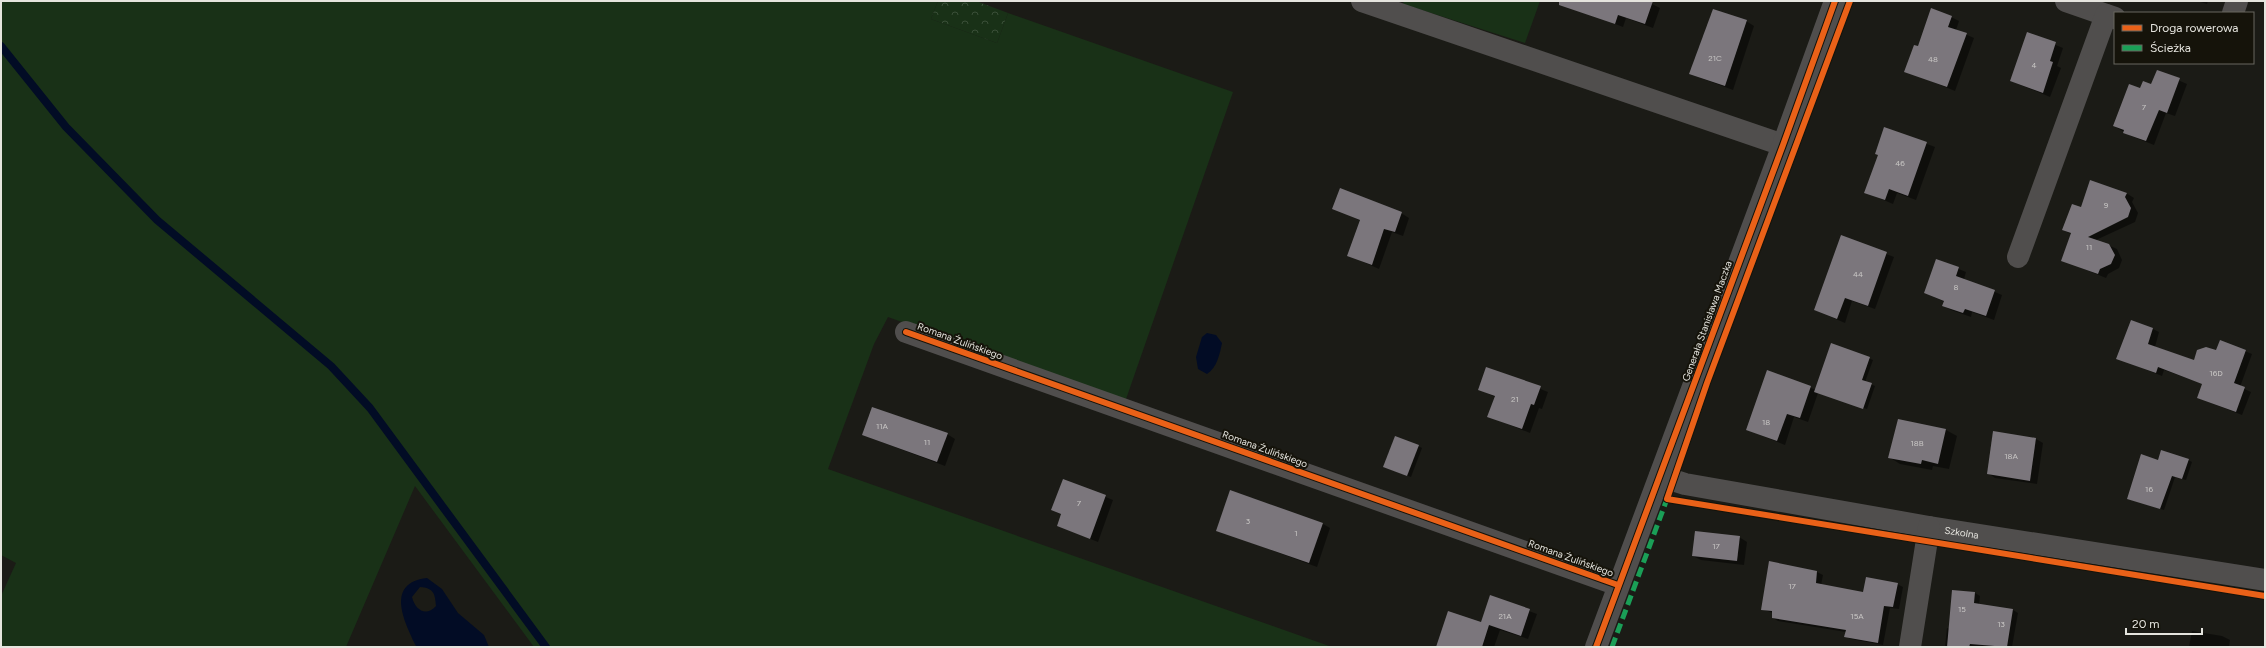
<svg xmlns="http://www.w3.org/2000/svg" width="2266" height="648" font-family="Figtree,sans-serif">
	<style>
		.green { fill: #193117 }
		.forest { fill: url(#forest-crowns) }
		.water { fill: #020c25; fill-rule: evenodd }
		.shadow { fill: #0007 }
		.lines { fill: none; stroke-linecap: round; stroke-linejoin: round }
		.stream { stroke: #020c25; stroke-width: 8 }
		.building { fill: #7b767c }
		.minor { stroke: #504e4d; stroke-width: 22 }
		.quiet { stroke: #1a9f57; stroke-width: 5; stroke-dasharray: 10 5; stroke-linecap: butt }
		.cycleway-casing { stroke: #15130a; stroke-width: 8 }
		.cycleway { stroke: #ea6118; stroke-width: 6 }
		.labels { text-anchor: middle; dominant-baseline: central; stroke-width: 4; stroke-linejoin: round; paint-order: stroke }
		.number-label { font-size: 8px; fill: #cac8c6 }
		.street-label { font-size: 10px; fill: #e5e4de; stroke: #15130a }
	</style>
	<defs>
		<pattern id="forest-crowns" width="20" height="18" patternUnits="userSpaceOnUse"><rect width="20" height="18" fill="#193117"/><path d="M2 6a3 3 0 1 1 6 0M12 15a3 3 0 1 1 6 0" fill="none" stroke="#3a4f38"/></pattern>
	</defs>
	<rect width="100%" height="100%" fill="#1b1b16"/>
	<!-- green -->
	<g class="green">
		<path d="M 1,1 L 938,1 L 931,19 L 997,43 L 1008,13 L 1233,92 L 1125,402 L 888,317 L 874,344 L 828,469 L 1332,647 L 534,647 L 415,486 L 346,647 L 1,647 L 1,596 L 16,563 L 1,555 Z"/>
		<path d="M 1404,1 L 1540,1 L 1525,43 L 1403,4 Z"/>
	</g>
	<!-- forest -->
	<path class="forest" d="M 938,1 L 976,1 L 1008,13 L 997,43 L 931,19 Z"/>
	<!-- water -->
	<g class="water">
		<path d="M 1207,333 L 1216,335 L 1222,343 C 1220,353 1217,368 1207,374 L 1198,369 L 1196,357 L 1202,337 Z"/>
		<path d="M 427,578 L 442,589 L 458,613 L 484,635 L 489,647 L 416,646 C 404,621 385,583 427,578 ZM 420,587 C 434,588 435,594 436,606 C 426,617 415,610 412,597 Z"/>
	</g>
	<!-- shadow -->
	<g class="shadow">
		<path d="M 1591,1 L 1646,1 L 1660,8 L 1653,28 L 1626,18 L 1623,27 L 1587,13 Z"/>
		<path d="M 2197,1 L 2208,1 L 2207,4 Z"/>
		<path d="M 1951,17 L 1959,21 L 1956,30 L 1974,38 L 1955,91 L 1906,71 L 1918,47 Z"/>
		<path d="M 1746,21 L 1754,26 L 1733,90 L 1690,74 Z"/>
		<path d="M 2028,34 L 2063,48 L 2057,66 L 2061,68 L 2050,97 L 2011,81 Z"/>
		<path d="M 2157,71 L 2187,84 L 2175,116 L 2166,113 L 2154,145 L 2131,136 L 2114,126 L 2141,89 L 2152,85 Z"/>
		<path d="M 1885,128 L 1935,147 L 1916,200 L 1897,193 L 1893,204 L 1865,192 L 1879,155 Z"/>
		<path d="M 2126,193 L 2134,198 L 2132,202 L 2138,213 L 2135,222 L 2096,240 L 2117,249 L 2122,260 L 2119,268 L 2108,274 L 2106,278 L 2062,260 L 2071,234 L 2063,230 L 2081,208 Z"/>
		<path d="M 1333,208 L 1401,213 L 1409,218 L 1403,236 L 1392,232 L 1379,269 L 1348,255 L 1361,221 Z"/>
		<path d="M 1841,237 L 1894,257 L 1875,309 L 1852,301 L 1845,323 L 1815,310 Z"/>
		<path d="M 1937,260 L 1966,272 L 1964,279 L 2002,295 L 1994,320 L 1972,312 L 1971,317 L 1951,310 L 1944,306 L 1945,302 L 1925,293 Z"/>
		<path d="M 2153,329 L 2159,332 L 2155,347 L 2194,361 L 2216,352 L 2220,341 L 2252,354 L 2240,387 L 2251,392 L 2242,415 L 2198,398 L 2203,384 L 2164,370 L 2162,376 L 2117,358 Z"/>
		<path d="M 1832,344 L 1873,360 L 1865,382 L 1875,386 L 1867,409 L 1818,393 L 1808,422 L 1794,417 L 1785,445 L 1748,430 L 1767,371 L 1816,390 Z"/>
		<path d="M 1487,368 L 1548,392 L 1542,409 L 1539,408 L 1530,433 L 1488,416 L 1495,397 L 1479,389 Z"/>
		<path d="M 1898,420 L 1946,430 L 1957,436 L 1949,469 L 1933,466 L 1932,470 L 1900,464 L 1889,457 Z"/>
		<path d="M 947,434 L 955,439 L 945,466 L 863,435 Z"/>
		<path d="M 2036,439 L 2043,443 L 2037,484 L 1995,478 L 1988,473 Z"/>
		<path d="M 1418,446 L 1422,448 L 1411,477 L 1384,467 Z"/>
		<path d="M 2188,460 L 2192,462 L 2186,480 L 2175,477 L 2164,510 L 2132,500 L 2159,461 Z"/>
		<path d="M 1063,480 L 1113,500 L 1098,542 L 1058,526 L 1062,515 L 1052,510 Z"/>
		<path d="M 1323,524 L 1330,528 L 1317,567 L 1217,530 Z"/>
		<path d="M 1739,537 L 1747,542 L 1744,565 L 1701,560 L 1693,556 Z"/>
		<path d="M 1769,562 L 1817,572 L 1823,575 L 1821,585 L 1864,593 L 1897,584 L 1903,587 L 1899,609 L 1890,608 L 1883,645 L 1851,639 L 1845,636 L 1846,632 L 1778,621 L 1773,618 L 1773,613 L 1762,609 Z"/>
		<path d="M 1975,593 L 1980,596 L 1979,605 L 2013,610 L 2018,613 L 2012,647 L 1945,647 L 1947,628 L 1950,629 Z"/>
		<path d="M 1490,597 L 1537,614 L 1528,639 L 1500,630 L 1494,647 L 1437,647 L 1481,623 Z"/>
		<path d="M 2192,631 L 2222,636 L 2230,640 L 2229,647 L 2189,647 Z"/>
	</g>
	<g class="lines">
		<!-- stream -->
		<path class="stream" d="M 1,46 L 66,127 L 157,220 L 331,366 L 370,408 L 546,647"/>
	</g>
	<!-- building -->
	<g class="building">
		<path d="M 1559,1 L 1653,1 L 1645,24 L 1618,15 L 1615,24 L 1559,5 Z"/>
		<path d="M 1931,8 L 1952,16 L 1948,27 L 1967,33 L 1947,87 L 1904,72 L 1914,45 L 1918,46 Z"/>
		<path d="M 1713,9 L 1747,20 L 1725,86 L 1689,74 Z"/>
		<path d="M 2027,32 L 2056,42 L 2050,61 L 2053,62 L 2043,93 L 2010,81 Z"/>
		<path d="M 2157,70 L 2180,78 L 2167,113 L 2159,110 L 2146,141 L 2123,133 L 2124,130 L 2113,126 L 2129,84 L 2140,88 L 2143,81 L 2151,84 Z"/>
		<path d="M 1884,127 L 1927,142 L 1908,196 L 1889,189 L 1885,200 L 1864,193 L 1878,155 L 1875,154 Z"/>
		<path d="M 2090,180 L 2127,193 L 2125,197 L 2131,208 L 2128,217 L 2088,237 L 2109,244 L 2115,255 L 2111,264 L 2100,269 L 2098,274 L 2061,261 L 2071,233 L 2062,230 L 2072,204 L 2081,207 Z"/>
		<path d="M 1340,188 L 1402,212 L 1395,232 L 1384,229 L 1372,265 L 1347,256 L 1360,220 L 1332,209 Z"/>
		<path d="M 1841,235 L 1887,252 L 1868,306 L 1845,298 L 1837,319 L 1814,310 Z"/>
		<path d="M 1936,259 L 1959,267 L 1956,276 L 1995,290 L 1986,316 L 1965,309 L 1963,313 L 1942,306 L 1944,301 L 1924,293 Z"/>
		<path d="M 2131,320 L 2153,328 L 2148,344 L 2194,360 L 2197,350 L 2206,347 L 2216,350 L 2220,340 L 2246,350 L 2234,383 L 2245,387 L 2236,412 L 2197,398 L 2202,384 L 2158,367 L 2156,373 L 2116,359 Z"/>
		<path d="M 1831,343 L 1870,357 L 1862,380 L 1872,383 L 1863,409 L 1814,392 Z"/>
		<path d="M 1486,367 L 1541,386 L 1534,405 L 1531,404 L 1522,429 L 1487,417 L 1495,396 L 1478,390 Z"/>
		<path d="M 1767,370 L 1811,386 L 1800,418 L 1787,414 L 1777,441 L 1746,430 Z"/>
		<path d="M 872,407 L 948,433 L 937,462 L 862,435 Z"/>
		<path d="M 1898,419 L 1946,429 L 1938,464 L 1922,460 L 1921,464 L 1888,458 Z"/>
		<path d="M 1993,431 L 2036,438 L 2030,481 L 1987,474 Z"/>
		<path d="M 1395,436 L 1419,445 L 1407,476 L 1383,467 Z"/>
		<path d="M 2161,450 L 2189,459 L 2182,479 L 2172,476 L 2160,509 L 2127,499 L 2141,454 L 2158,460 Z"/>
		<path d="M 1063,479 L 1106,495 L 1090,539 L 1057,526 L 1061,514 L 1051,510 Z"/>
		<path d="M 1230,490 L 1323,523 L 1309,563 L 1216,531 Z"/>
		<path d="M 1695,531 L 1740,536 L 1737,561 L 1692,556 Z"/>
		<path d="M 1769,561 L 1817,571 L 1816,583 L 1863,592 L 1866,577 L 1898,583 L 1893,607 L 1884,606 L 1878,643 L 1844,637 L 1846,630 L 1772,618 L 1772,611 L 1761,610 Z"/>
		<path d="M 1952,590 L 1975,592 L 1974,603 L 2013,609 L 2007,647 L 1970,644 L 1969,647 L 1947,647 Z"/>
		<path d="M 1490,595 L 1530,609 L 1521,636 L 1489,625 L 1482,647 L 1436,647 L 1448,611 L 1481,622 Z"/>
	</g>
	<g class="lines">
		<!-- minor -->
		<g class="minor">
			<path d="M 1362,1 L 1783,145"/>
			<path d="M 2066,1 L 2115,18"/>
			<path d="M 2233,13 L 2237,1"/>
			<path d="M 2018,257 L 2106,15"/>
			<path d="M 906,332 L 1618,585"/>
			<path id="s1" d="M 1660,476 L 1685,484 L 1929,527 L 2265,580"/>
			<path d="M 1596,647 L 1783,145 L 1835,1"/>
			<path d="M 1910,647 L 1929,527"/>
		</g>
		<!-- quiet -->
		<path class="quiet" d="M 1612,647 L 1667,499"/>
		<!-- cycleway casing -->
		<g class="cycleway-casing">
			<g id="cycleway">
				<path d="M 1850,1 L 1707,383 L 1667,499 L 2265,596"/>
				<path d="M 906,332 L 1618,585"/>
				<path d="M 1596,647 L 1783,145 L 1835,1"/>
			</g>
		</g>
		<!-- cycleway -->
		<use href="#cycleway" class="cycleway"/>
	</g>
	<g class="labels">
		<!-- number labels -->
		<g class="number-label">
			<text x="1715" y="58">21C</text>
			<text x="1933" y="59">48</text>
			<text x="2034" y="65">4</text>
			<text x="2144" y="107">7</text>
			<text x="1900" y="163">46</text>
			<text x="2106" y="205">9</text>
			<text x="2089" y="247">11</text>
			<text x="1858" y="274">44</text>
			<text x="1956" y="287">8</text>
			<text x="2216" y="373">16D</text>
			<text x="1515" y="399">21</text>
			<text x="1766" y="422">18</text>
			<text x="882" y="426">11A</text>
			<text x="927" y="442">11</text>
			<text x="1917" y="443">18B</text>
			<text x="2011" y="456">18A</text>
			<text x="2149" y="489">16</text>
			<text x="1079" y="503">7</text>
			<text x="1248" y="521">3</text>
			<text x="1296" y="533">1</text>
			<text x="1716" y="546">17</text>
			<text x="1792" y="586">17</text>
			<text x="1962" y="609">15</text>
			<text x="1505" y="616">21A</text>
			<text x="1857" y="616">15A</text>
			<text x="2001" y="624">13</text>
		</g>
		<!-- street labels -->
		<g class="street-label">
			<text transform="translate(1707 321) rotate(-70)">Generała Stanisława Maczka</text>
			<text transform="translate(960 341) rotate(20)">Romana Żulińskiego</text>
			<text transform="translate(1265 449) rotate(20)">Romana Żulińskiego</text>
			<text stroke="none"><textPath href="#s1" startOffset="307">Szkolna</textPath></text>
			<text transform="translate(1571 558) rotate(20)">Romana Żulińskiego</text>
		</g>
	</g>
	<!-- border -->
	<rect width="2266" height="648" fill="none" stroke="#e5e4de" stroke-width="4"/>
	<!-- legend -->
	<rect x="2114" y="12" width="140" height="52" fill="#15130a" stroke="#68675f"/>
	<rect x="2122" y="25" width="20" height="6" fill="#ea6118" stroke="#68675f"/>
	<text x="2150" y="32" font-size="12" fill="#e5e4de">Droga rowerowa</text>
	<rect x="2122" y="45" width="20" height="6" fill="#1a9f57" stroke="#68675f"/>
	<text x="2150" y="52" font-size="12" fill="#e5e4de">Ścieżka</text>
	<!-- scale -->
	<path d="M2126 628v6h76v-6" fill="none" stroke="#e5e4de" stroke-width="2"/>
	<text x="2132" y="628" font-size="12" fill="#e5e4de" stroke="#15130a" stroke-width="3" paint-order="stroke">20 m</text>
</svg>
